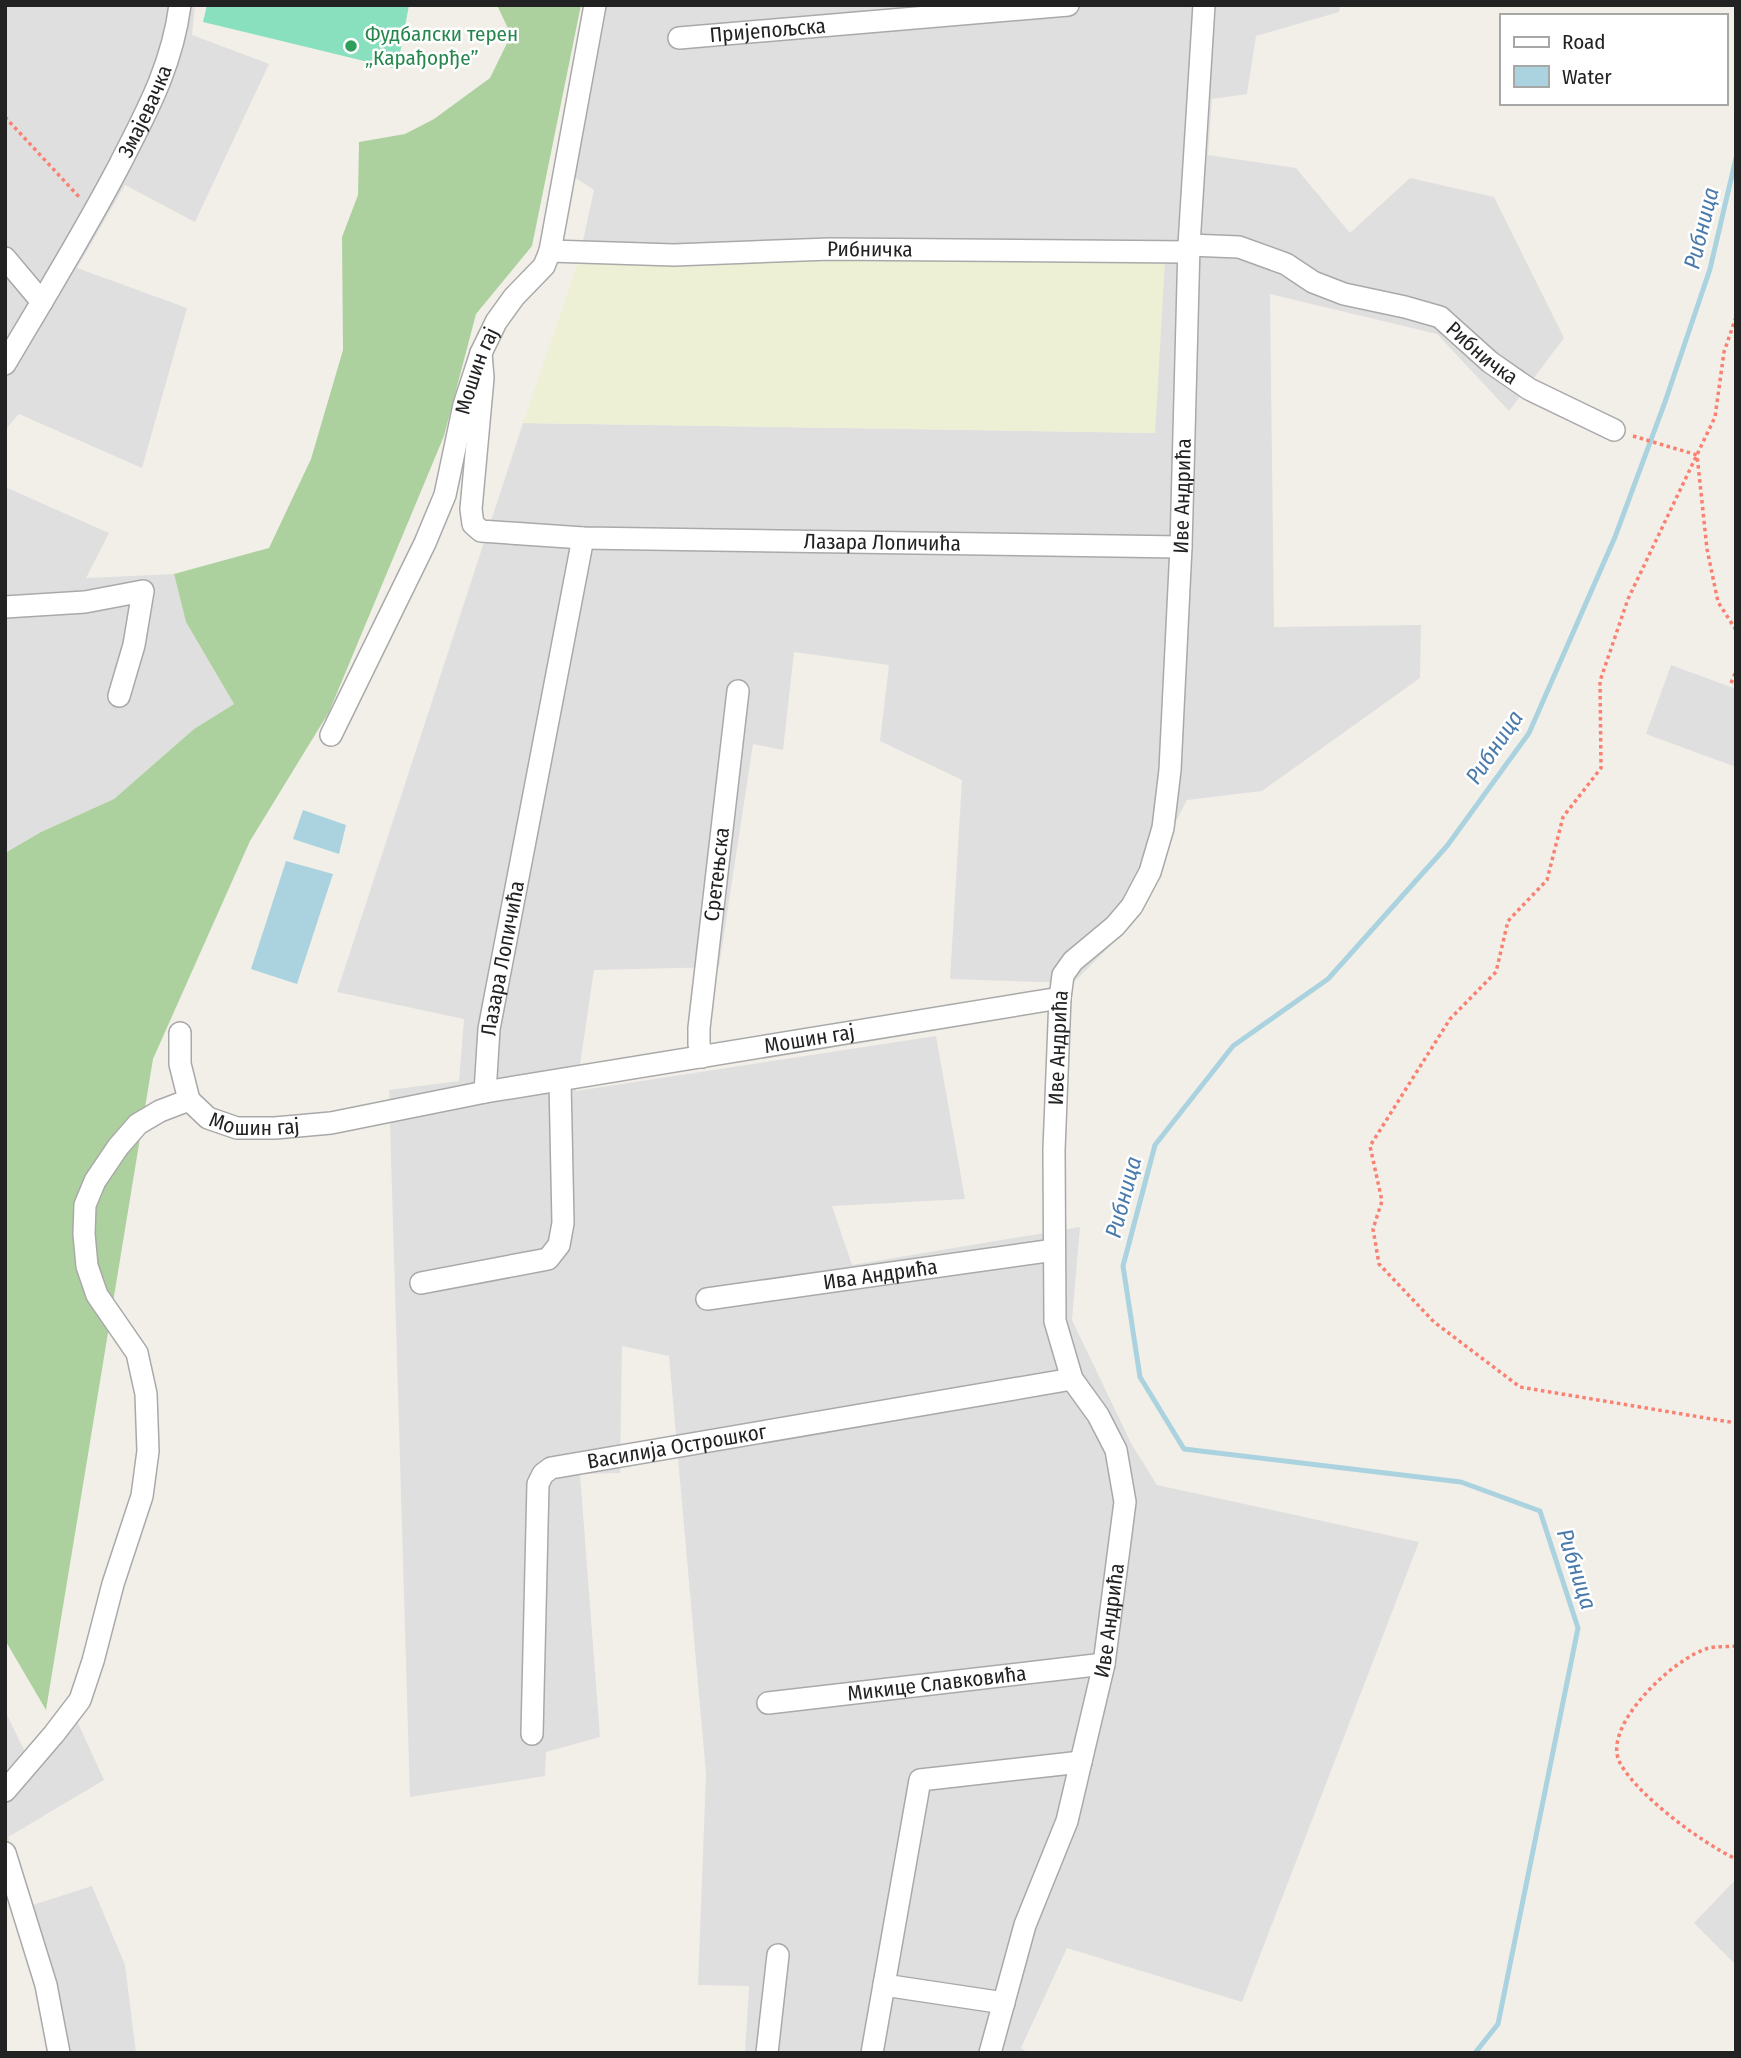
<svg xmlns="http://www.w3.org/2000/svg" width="1741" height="2058" font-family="'Fira Sans Condensed',sans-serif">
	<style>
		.residential { fill: #e0dfdf }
		.farmland { fill: #eef0d5 }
		.forest { fill: #add19e }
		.pitch { fill: #88e0be }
		.water { fill: #aad3df }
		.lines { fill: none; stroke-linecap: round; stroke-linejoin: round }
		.stream { stroke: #aad3df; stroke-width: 5 }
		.street-casing { stroke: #a9a9a9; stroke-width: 24 }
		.path { stroke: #fa8072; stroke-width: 3.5; stroke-dasharray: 3.5 3.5; stroke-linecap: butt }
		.street { stroke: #fff; stroke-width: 21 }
		.leisure-dot { fill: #2e9e5b; stroke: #fff; stroke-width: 2.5 }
		.labels { text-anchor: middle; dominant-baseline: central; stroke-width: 5; stroke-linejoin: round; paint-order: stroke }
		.street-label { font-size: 21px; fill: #222; stroke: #fff }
		.leisure-label { font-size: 21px; fill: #27864d; stroke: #fff; text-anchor: start }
		.water-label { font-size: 23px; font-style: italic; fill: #4a7aab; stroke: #fff }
	</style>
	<rect width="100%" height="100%" fill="#f2efe9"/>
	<!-- residential -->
	<g class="residential">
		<path d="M 5,5 L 195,5 L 192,35 L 269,64 L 195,222 L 125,185 L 77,268 L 187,308 L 142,468 L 19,414 L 5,430 Z"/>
		<path d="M 597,5 L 1340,5 L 1339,12 L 1256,36 L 1247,94 L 1212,99 L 1208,155 L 1296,168 L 1350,233 L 1410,178 L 1494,197 L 1564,338 L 1509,411 L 1437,334 L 1270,294 L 1274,627 L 1421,625 L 1420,678 L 1262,791 L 1187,800 L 1112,944 L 1073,983 L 950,979 L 962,780 L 880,741 L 889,665 L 794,652 L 783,750 L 753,744 L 719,967 L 594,970 L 576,1091 L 936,1036 L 965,1199 L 832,1206 L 852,1265 L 1080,1227 L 1072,1320 L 1132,1445 L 1157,1485 L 1419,1542 L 1242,2002 L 1067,1948 L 1021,2048 L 1029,2053 L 745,2053 L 749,1986 L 698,1985 L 706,1774 L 669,1356 L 622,1346 L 620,1473 L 580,1474 L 600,1737 L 546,1752 L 545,1776 L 410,1797 L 389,1090 L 459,1081 L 464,1019 L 337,992 L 523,423 L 1154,433 L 579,259 L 594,190 L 571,175 Z"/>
		<path d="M 5,487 L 109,533 L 86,578 L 174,574 L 186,622 L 234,704 L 194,729 L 114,799 L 41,832 L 5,853 Z"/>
		<path d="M 1671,665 L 1736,689 L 1736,767 L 1646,734 Z"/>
		<path d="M 72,1710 L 104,1780 L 8,1837 L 33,1905 L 92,1886 L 125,1965 L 136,2053 L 59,2053 L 5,1853 L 5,1711 L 30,1762 Z"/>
		<path d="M 1736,1879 L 1736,1965 L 1694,1923 Z"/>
	</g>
	<!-- farmland -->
	<path class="farmland" d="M 579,259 L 1165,260 L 1155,433 L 523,423 Z"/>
	<!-- forest -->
	<path class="forest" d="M 497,5 L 581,5 L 532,246 L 476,314 L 444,436 L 329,712 L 250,841 L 153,1059 L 46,1710 L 5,1640 L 5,853 L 41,832 L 114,799 L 194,729 L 234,704 L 186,622 L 174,574 L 269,548 L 311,459 L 343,350 L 342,237 L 358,195 L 359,142 L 405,134 L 434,119 L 490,78 L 511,35 Z"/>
	<!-- pitch -->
	<path class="pitch" d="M 207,5 L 409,5 L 397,69 L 203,22 Z"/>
	<!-- water -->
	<g class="water">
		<path d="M 303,810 L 346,825 L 339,854 L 293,839 Z"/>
		<path d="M 286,861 L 333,874 L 297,984 L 251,969 Z"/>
	</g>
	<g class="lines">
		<!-- stream -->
		<path class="stream" d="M 1475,2053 L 1498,2024 L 1578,1628 L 1540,1511 L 1461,1482 L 1184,1449 L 1140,1377 L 1123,1266 L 1155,1145 L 1233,1046 L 1328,979 L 1447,846 L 1529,733 L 1615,537 L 1665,402 L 1710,269 L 1736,158"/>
		<!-- street casing -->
		<g class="street-casing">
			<g id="street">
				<path id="s1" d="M 679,38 L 1068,5"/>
				<path id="s2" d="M 1189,245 L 1239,247 L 1286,264 L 1313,282 L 1344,294 L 1405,307 L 1440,317 L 1490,362 L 1529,389 L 1614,430"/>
				<path id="s3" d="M 550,251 L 674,255 L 830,249 L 1189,252"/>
				<path d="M 5,258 L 42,302"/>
				<path id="s4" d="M 481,353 L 483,378 L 471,509 L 473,524 L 481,531 L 583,538 L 1181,547"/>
				<path id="s5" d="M 5,364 C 44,298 84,233 120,164 C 147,111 172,66 180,5"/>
				<path d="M 5,607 L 85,602 L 143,591 L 134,645 L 119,696"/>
				<path id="s6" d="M 331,735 L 425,543 L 445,495 L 464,405 L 481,353 L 496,322 L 514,297 L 544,266 L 550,251 L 595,5"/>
				<path id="s7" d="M 180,1033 L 180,1064 L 189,1100 L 208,1118 L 237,1128 L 275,1128 L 331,1123 L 485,1092 L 1060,998"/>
				<path id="s8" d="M 702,1057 L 699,1044 L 699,1028 L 738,691"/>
				<path id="s9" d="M 485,1092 L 489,1029 L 583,538"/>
				<path d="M 421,1283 L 548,1259 L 559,1245 L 563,1223 L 560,1081"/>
				<path id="s10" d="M 707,1299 L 1054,1250"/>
				<path id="s11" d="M 768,1703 L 1104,1664"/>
				<path id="s12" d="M 532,1734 L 538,1484 L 543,1474 L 551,1468 L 1072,1379"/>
				<path d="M 5,1791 L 54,1734 L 80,1700 L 93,1661 L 113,1584 L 142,1496 L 148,1451 L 146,1394 L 137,1353 L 97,1295 L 87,1266 L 84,1234 L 85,1205 L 95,1181 L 118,1147 L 138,1124 L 160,1111 L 189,1100"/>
				<path d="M 5,1853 L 46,1985 L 59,2053"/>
				<path d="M 884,1985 L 1004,2003"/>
				<path d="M 767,2053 L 778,1955"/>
				<path d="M 872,2053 L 920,1780 L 1081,1762"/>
				<path id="s13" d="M 990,2053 L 1025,1925 L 1067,1821 L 1104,1664 L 1125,1502 L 1116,1450 L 1098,1415 L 1072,1379 L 1055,1321 L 1054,1150 L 1060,998 L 1063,975 L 1073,961 L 1115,926 L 1132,906 L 1150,872 L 1163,828 L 1170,770 L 1181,547 L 1189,245 L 1204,5"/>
			</g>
		</g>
		<!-- path -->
		<g class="path">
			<path d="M 5,117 L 81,199"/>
			<path d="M 1736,317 L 1724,352 L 1715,417 L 1628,599 L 1600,681 L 1601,768 L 1563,817 L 1547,880 L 1508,921 L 1496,972 L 1450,1019 L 1370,1146 L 1382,1201 L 1373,1229 L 1379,1264 L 1434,1322 L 1520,1387 L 1736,1423"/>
			<path d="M 1633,436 L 1697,455 L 1707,549 L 1718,602 L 1736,630"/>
			<path d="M 1731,683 L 1736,671"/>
			<path d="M 1736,1646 C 1727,1647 1717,1646 1709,1648 C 1676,1656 1600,1726 1620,1763 C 1638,1796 1702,1843 1736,1859"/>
		</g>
		<!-- street -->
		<use href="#street" class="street"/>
	</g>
	<!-- markers -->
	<circle class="leisure-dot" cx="351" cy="46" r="7"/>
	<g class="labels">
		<!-- street labels -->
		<g class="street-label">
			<text stroke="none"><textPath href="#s1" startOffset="89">Пријепољска</textPath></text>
			<text stroke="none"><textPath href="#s5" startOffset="289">Змајевачка</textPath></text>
			<text stroke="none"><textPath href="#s3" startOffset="320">Рибничка</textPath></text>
			<text stroke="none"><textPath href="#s2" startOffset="320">Рибничка</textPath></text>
			<text stroke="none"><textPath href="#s6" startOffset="394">Мошин гај</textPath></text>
			<text stroke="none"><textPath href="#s13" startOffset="1628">Иве Андрића</textPath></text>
			<text stroke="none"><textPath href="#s4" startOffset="584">Лазара Лопичића</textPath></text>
			<text stroke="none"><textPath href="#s8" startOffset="184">Сретењска</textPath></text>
			<text stroke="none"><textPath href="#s9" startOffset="135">Лазара Лопичића</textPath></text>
			<text stroke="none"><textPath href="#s7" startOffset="705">Мошин гај</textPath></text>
			<text stroke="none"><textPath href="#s13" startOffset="1040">Иве Андрића</textPath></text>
			<text stroke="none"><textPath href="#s7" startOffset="142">Мошин гај</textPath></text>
			<text stroke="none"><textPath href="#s10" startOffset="175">Ива Андрића</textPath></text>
			<text stroke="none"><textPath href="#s12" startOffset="399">Василија Острошког</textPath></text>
			<text stroke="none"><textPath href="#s13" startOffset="450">Иве Андрића</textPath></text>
			<text stroke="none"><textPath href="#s11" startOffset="170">Микице Славковића</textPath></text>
		</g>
		<!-- leisure labels -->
		<g class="leisure-label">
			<text x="365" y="34">Фудбалски терен<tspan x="365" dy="24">„Карађорђе”</tspan></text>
		</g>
		<!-- water labels -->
		<g class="water-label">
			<text transform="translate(1701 228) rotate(-76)">Рибница</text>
			<text transform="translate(1494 747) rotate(-56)">Рибница</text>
			<text transform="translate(1123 1197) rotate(-75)">Рибница</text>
			<text transform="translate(1577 1569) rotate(72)">Рибница</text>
		</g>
	</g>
	<!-- border -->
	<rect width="1741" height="2058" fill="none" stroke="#222222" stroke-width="14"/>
	<!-- legend -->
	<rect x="1500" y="14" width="228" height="91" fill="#ffffff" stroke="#a7a7a7" stroke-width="2"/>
	<rect x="1514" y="37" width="35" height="10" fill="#ffffff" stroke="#a7a7a7" stroke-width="2"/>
	<text x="1562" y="49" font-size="21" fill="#222222">Road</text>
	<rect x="1514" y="66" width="35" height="21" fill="#aad3df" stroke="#a7a7a7" stroke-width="2"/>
	<text x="1562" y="84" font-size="21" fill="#222222">Water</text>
</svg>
